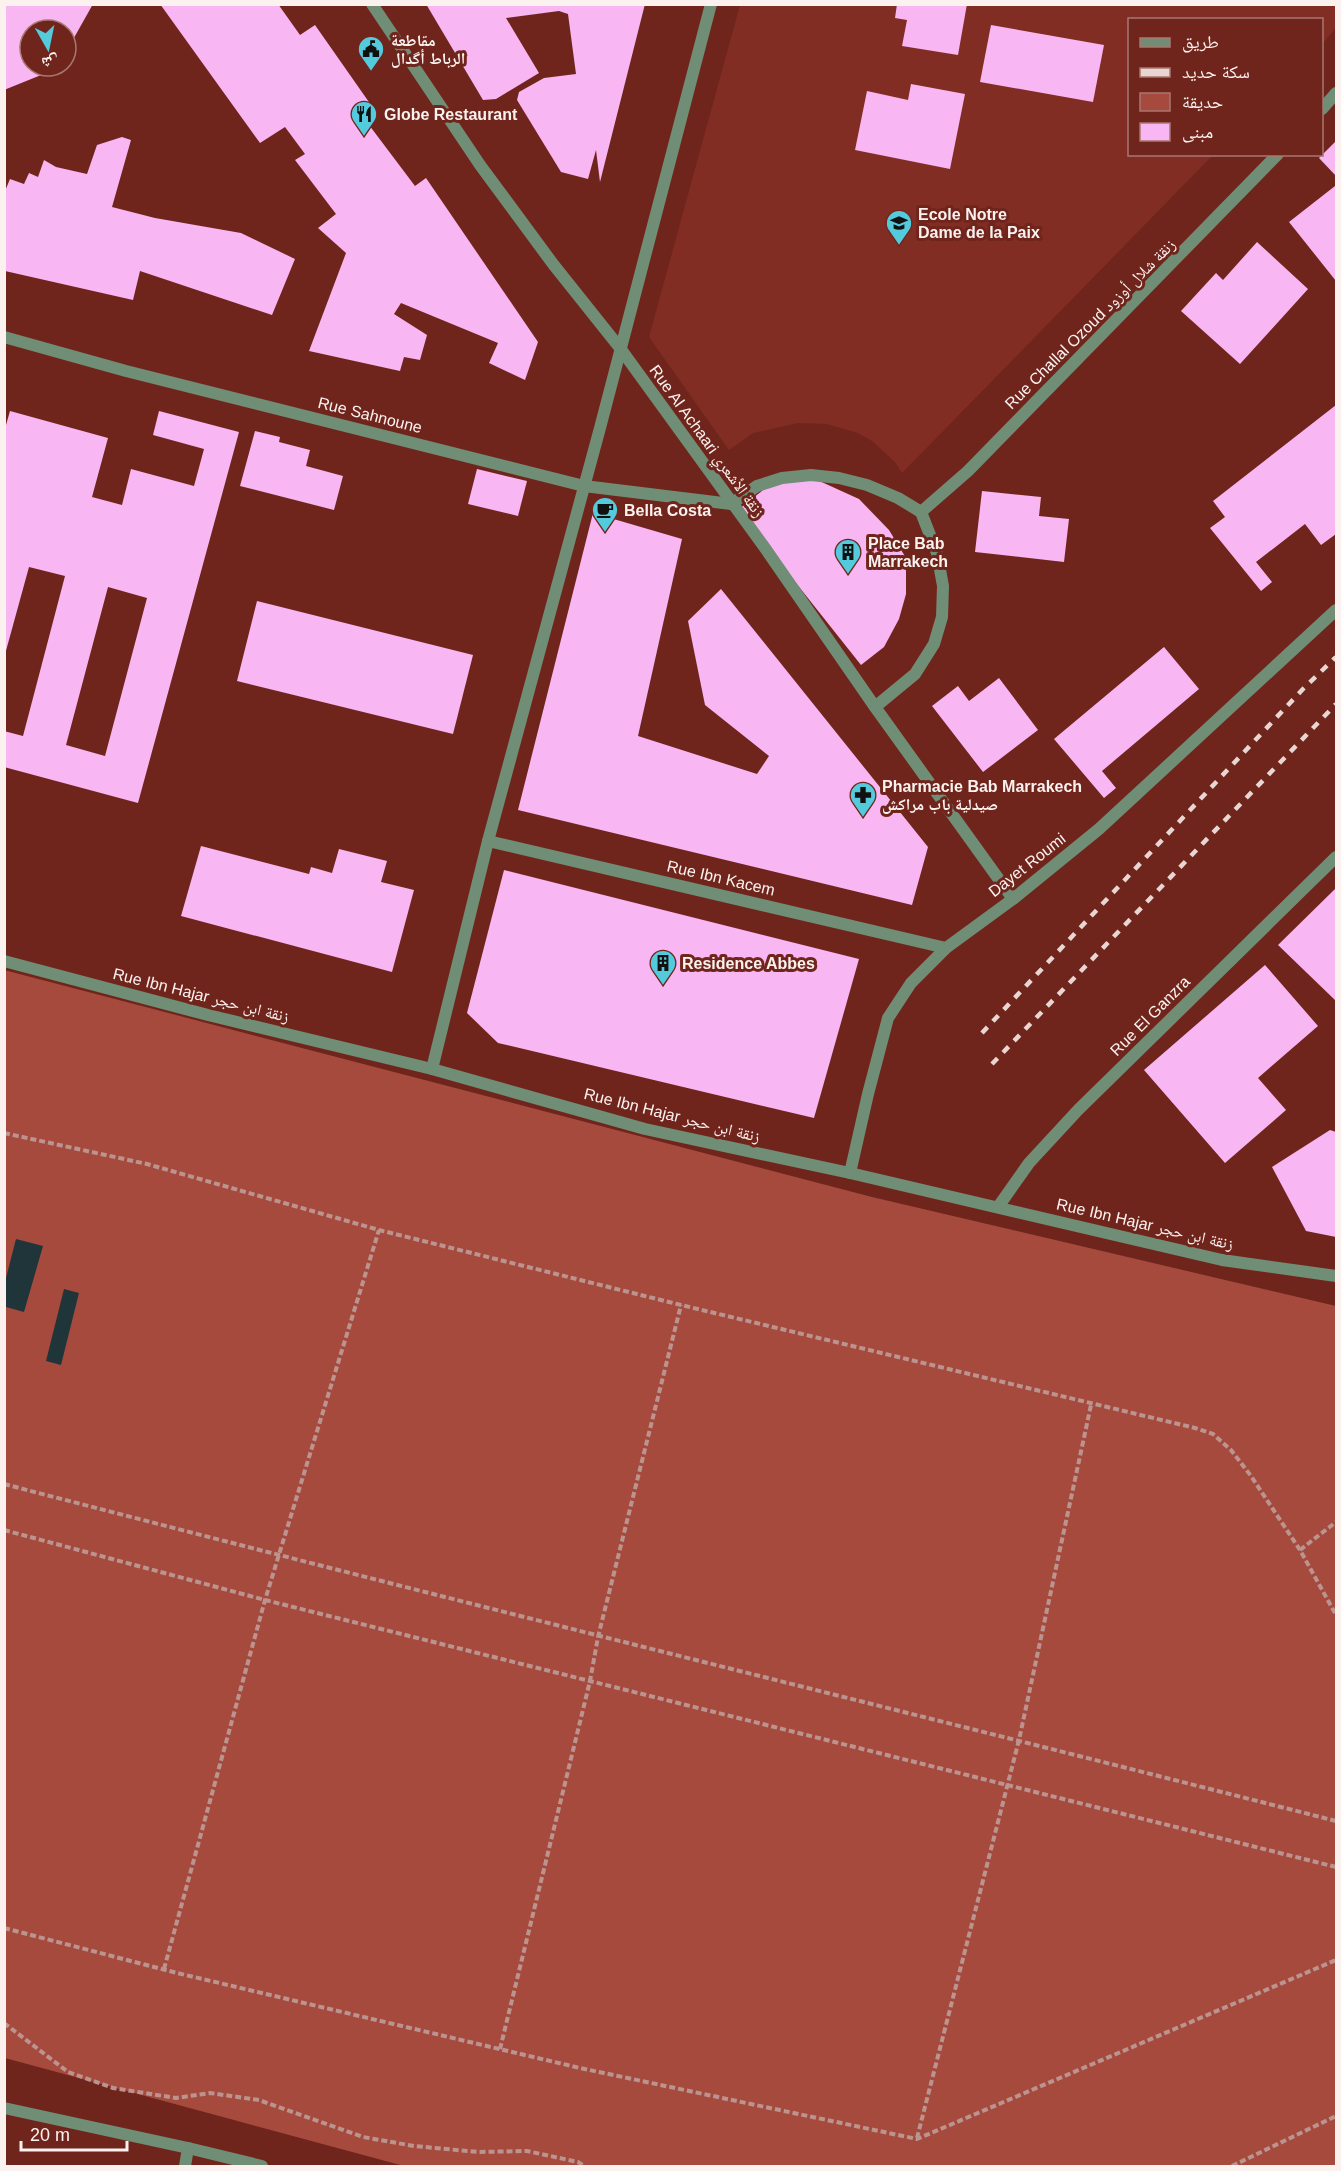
<svg xmlns="http://www.w3.org/2000/svg" width="1341" height="2171" font-family="Helvetica,'Noto Naskh Arabic',sans-serif">
	<style>
		.built { fill: #812d23 }
		.green { fill: #a64a3e }
		.water { fill: #1f3539 }
		.building { fill: #f8b6f2; fill-rule: evenodd }
		.lines { fill: none; stroke-linecap: round; stroke-linejoin: round }
		.path { stroke: #bb948f; stroke-width: 4; stroke-dasharray: 6 3; stroke-linecap: butt }
		.street { stroke: #708d75; stroke-width: 12 }
		.rail { stroke: #e8d6d3; stroke-width: 4.5; stroke-dasharray: 8 8; stroke-linecap: butt }
		.labels { text-anchor: middle; dominant-baseline: central; stroke-width: 6; stroke-linejoin: round; paint-order: stroke }
		.poi-label { font-size: 16px; font-weight: bold; fill: #fbf2f0; stroke: #70251c; text-anchor: start }
		.street-label { font-size: 16px; fill: #fbf2f0; stroke: #70251c }
	</style>
	<rect width="100%" height="100%" fill="#70251c"/>
	<!-- built -->
	<path class="built" d="M 740,5 L 1336,5 L 1336,28 L 1322,44 L 1322,20 L 1130,20 L 1130,154 L 1213,155 L 902,473 L 895,462 L 872,441 L 858,433 L 827,424 L 798,423 L 753,433 L 729,450 L 649,337 Z"/>
	<!-- green -->
	<path class="green" d="M 4,970 L 872,1197 L 1336,1306 L 1336,2166 L 404,2166 L 5,2058 Z"/>
	<!-- water -->
	<g class="water">
		<path d="M 16,1239 L 43,1246 L 24,1312 L 6,1307 L 5,1310 L 5,1282 Z"/>
		<path d="M 64,1289 L 79,1293 L 61,1365 L 46,1361 Z"/>
	</g>
	<!-- building -->
	<g class="building">
		<path d="M 4,4 L 93,4 L 66,52 L 66,30 L 30,30 L 30,66 L 58,66 L 56,69 L 4,90 Z"/>
		<path d="M 160,4 L 278,4 L 300,35 L 315,25 L 371,105 L 360,113 L 415,186 L 426,178 L 538,342 L 525,380 L 489,363 L 498,343 L 401,303 L 394,314 L 427,335 L 420,360 L 404,357 L 400,371 L 309,351 L 346,253 L 318,228 L 336,214 L 295,160 L 305,154 L 285,127 L 260,143 Z"/>
		<path d="M 426,4 L 645,4 L 600,182 L 596,150 L 588,179 L 561,172 L 517,100 L 519,92 L 544,78 L 576,74 L 568,14 L 559,11 L 506,18 L 539,73 L 496,99 L 483,100 Z"/>
		<path d="M 897,4 L 967,4 L 958,55 L 902,46 L 907,20 L 895,18 Z"/>
		<path d="M 991,25 L 1104,45 L 1093,102 L 980,82 Z"/>
		<path d="M 911,84 L 965,94 L 950,169 L 855,150 L 867,91 L 908,100 Z"/>
		<path d="M 122,137 L 131,140 L 112,207 L 155,218 L 241,233 L 295,259 L 272,315 L 140,271 L 133,300 L 5,271 L 5,191 L 10,179 L 24,184 L 29,173 L 38,177 L 44,160 L 56,167 L 87,174 L 97,145 Z"/>
		<path d="M 1336,141 L 1336,176 L 1319,158 Z"/>
		<path d="M 1335,186 L 1336,188 L 1336,281 L 1289,222 Z"/>
		<path d="M 1257,242 L 1308,289 L 1240,364 L 1181,311 L 1216,273 L 1223,280 Z"/>
		<path d="M 1336,405 L 1336,534 L 1321,545 L 1305,524 L 1256,562 L 1272,582 L 1261,591 L 1210,528 L 1225,517 L 1213,501 Z"/>
		<path d="M 10,411 L 108,438 L 92,497 L 122,505 L 131,469 L 194,486 L 204,449 L 153,435 L 159,411 L 239,432 L 138,803 L 4,767 L 4,731 L 23,736 L 65,576 L 29,567 L 4,658 L 4,432 ZM 108,587 L 147,598 L 105,756 L 66,745 Z"/>
		<path d="M 255,431 L 280,437 L 279,442 L 310,450 L 306,466 L 343,476 L 334,510 L 240,486 Z"/>
		<path d="M 477,469 L 527,481 L 518,516 L 468,504 Z"/>
		<path d="M 815,479 L 859,499 L 889,530 L 906,558 L 906,594 L 899,619 L 884,647 L 861,665 L 738,510 L 773,482 Z"/>
		<path d="M 982,491 L 1041,497 L 1039,516 L 1069,519 L 1064,562 L 975,552 Z"/>
		<path d="M 593,513 L 682,539 L 638,736 L 757,774 L 769,756 L 705,705 L 688,621 L 721,589 L 928,847 L 912,905 L 518,810 Z"/>
		<path d="M 257,601 L 473,655 L 453,734 L 237,681 Z"/>
		<path d="M 1164,647 L 1199,689 L 1102,771 L 1116,788 L 1104,798 L 1054,739 Z"/>
		<path d="M 999,678 L 1038,730 L 983,772 L 932,706 L 958,686 L 969,701 Z"/>
		<path d="M 201,846 L 309,874 L 311,867 L 332,873 L 339,849 L 387,861 L 381,882 L 414,890 L 392,972 L 181,916 Z"/>
		<path d="M 504,870 L 859,959 L 814,1118 L 498,1043 L 467,1013 Z"/>
		<path d="M 1336,888 L 1336,1001 L 1278,945 Z"/>
		<path d="M 1265,965 L 1318,1026 L 1258,1078 L 1286,1110 L 1225,1163 L 1144,1070 Z"/>
		<path d="M 1330,1130 L 1336,1132 L 1336,1237 L 1306,1231 L 1272,1167 Z"/>
	</g>
	<g class="lines">
		<!-- path -->
		<g class="path">
			<path d="M 4,1133 L 147,1164 L 379,1230 L 681,1305 L 1195,1428 L 1213,1434 L 1231,1450 L 1251,1476 L 1300,1550 L 1336,1615"/>
			<path d="M 4,1484 C 448,1600 893,1708 1336,1821"/>
			<path d="M 4,1530 L 265,1600 L 1336,1867"/>
			<path d="M 1300,1550 L 1336,1522"/>
			<path d="M 4,1928 L 177,1973 L 580,2068 L 917,2139 L 1336,1960"/>
			<path d="M 164,1969 L 265,1600 L 379,1230"/>
			<path d="M 4,2023 L 68,2072 L 113,2088 L 176,2098 L 210,2093 L 259,2100 L 363,2137 L 414,2146 L 478,2152 L 527,2151 L 578,2162 L 584,2166"/>
			<path d="M 500,2049 L 590,1681 L 598,1637 L 681,1305"/>
			<path d="M 917,2138 L 1019,1740 L 1091,1405"/>
			<path d="M 1232,2166 L 1336,2116"/>
		</g>
		<!-- street -->
		<g class="street">
			<path d="M 372,4 L 480,165 L 553,264 L 620,348 L 765,548 L 875,707 L 1013,899"/>
			<path d="M 1322,109 L 1336,93"/>
			<path d="M 4,337 L 126,371 L 584,486 L 731,504 L 757,486 L 782,478 L 811,475 L 839,478 L 867,485 L 898,498 L 921,512 L 937,553 L 943,586 L 942,617 L 934,644 L 915,674 L 875,707"/>
			<path d="M 921,512 L 968,471 L 1278,154"/>
			<path d="M 488,841 L 946,948"/>
			<path d="M 4,961 L 208,1015 L 432,1069 L 645,1129 L 850,1173 L 1222,1260 L 1336,1276"/>
			<path d="M 432,1069 L 488,841 L 600,428 L 711,4"/>
			<path d="M 850,1173 L 868,1094 L 888,1018 L 911,983 L 946,948 L 1013,899 L 1099,829 L 1336,610"/>
			<path d="M 998,1207 L 1029,1163 L 1078,1110 L 1336,857"/>
			<path d="M 4,2108 L 188,2148 L 262,2166"/>
			<path d="M 185,2166 L 188,2148"/>
		</g>
		<!-- rail -->
		<g class="rail">
			<path d="M 982,1033 L 1303,689 L 1336,657"/>
			<path d="M 992,1064 L 1336,704"/>
		</g>
	</g>
	<!-- icons -->
	<defs>
		<g id="civic-pin" transform="scale(1.35)"><path d="M0 17L-7.5 6A9.5 9.5 0 1 1 7.5 6Z" fill="#54cadd" stroke="#70251c"/><path d="M-.6-6.5H3V-4.5H.6V-3L4-1V1h2V6H-6V1h2V-1L-.6-3ZM-1.2 2.5V6h2.4V2.5Z" fill="#111"/></g>
		<g id="restaurant-pin" transform="scale(1.35)"><path d="M0 17L-7.5 6A9.5 9.5 0 1 1 7.5 6Z" fill="#54cadd" stroke="#70251c"/><path d="M-5-6h1v4h1v-4h1v4h1v-4h1v5L-1.5 .5V6h-2V.5L-5-1ZM5-6V6H3V1.5H1.5Q1.5-4 5-6Z" fill="#111"/></g>
		<g id="school-pin" transform="scale(1.35)"><path d="M0 17L-7.5 6A9.5 9.5 0 1 1 7.5 6Z" fill="#54cadd" stroke="#70251c"/><path d="M0-5L7-2L0 1L-7-2ZM-4 1L0 2.5L4 1V4Q0 6-4 4Z" fill="#111"/></g>
		<g id="cafe-pin" transform="scale(1.35)"><path d="M0 17L-7.5 6A9.5 9.5 0 1 1 7.5 6Z" fill="#54cadd" stroke="#70251c"/><path d="M-5.5-4.5H6V0H3Q3 3.5 0 3.5H-2.5Q-5.5 3.5-5.5 0ZM3-3.2v2h1.7v-2ZM-6 4.5H4V6H-6Z" fill="#111"/></g>
		<g id="building-pin" transform="scale(1.35)"><path d="M0 17L-7.5 6A9.5 9.5 0 1 1 7.5 6Z" fill="#54cadd" stroke="#70251c"/><path d="M-4-6H4V6H1V3H-1V6H-4ZM-2.5-4.3h1.7v1.8h-1.7ZM.8-4.3h1.7v1.8H.8ZM-2.5-1h1.7V.8h-1.7ZM.8-1h1.7V.8H.8Z" fill="#111"/></g>
		<g id="pharmacy-pin" transform="scale(1.35)"><path d="M0 17L-7.5 6A9.5 9.5 0 1 1 7.5 6Z" fill="#54cadd" stroke="#70251c"/><path d="M-2-6h4v4h4v4h-4v4h-4v-4h-4v-4h4Z" fill="#111"/></g>
	</defs>
	<g fill-rule="evenodd">
		<use href="#civic-pin" x="371" y="49"/>
		<use href="#restaurant-pin" x="364" y="114"/>
		<use href="#school-pin" x="899" y="223"/>
		<use href="#cafe-pin" x="605" y="510"/>
		<use href="#building-pin" x="848" y="552"/>
		<use href="#pharmacy-pin" x="863" y="795"/>
		<use href="#building-pin" x="663" y="963"/>
	</g>
	<g class="labels">
		<!-- poi labels -->
		<g class="poi-label">
			<text x="391" y="40">مقاطعة<tspan x="391" dy="18">الرباط أگدال</tspan></text>
			<text x="384" y="114">Globe Restaurant</text>
			<text x="918" y="214">Ecole Notre<tspan x="918" dy="18">Dame de la Paix</tspan></text>
			<text x="624" y="510">Bella Costa</text>
			<text x="868" y="543">Place Bab<tspan x="868" dy="18">Marrakech</tspan></text>
			<text x="882" y="786">Pharmacie Bab Marrakech<tspan x="882" dy="18">صيدلية باب مراكش</tspan></text>
			<text x="682" y="963">Residence Abbes</text>
		</g>
		<!-- street labels -->
		<g class="street-label">
			<text transform="translate(1090 324) rotate(-45)">Rue Challal Ozoud زنقة شلال أوزود</text>
			<text transform="translate(370 415) rotate(14)">Rue Sahnoune</text>
			<text transform="translate(707 441) rotate(54)">Rue Al Achaari زنقة الأشعري</text>
			<text transform="translate(1027 865) rotate(-38)">Dayet Roumi</text>
			<text transform="translate(721 878) rotate(13)">Rue Ibn Kacem</text>
			<text transform="translate(201 995) rotate(14)">Rue Ibn Hajar زنقة ابن حجر</text>
			<text transform="translate(1150 1016) rotate(-45)">Rue El Ganzra</text>
			<text transform="translate(672 1115) rotate(14)">Rue Ibn Hajar زنقة ابن حجر</text>
			<text transform="translate(1145 1224) rotate(13)">Rue Ibn Hajar زنقة ابن حجر</text>
		</g>
	</g>
	<!-- border -->
	<rect width="1341" height="2171" fill="none" stroke="#fbf2f0" stroke-width="12"/>
	<!-- legend -->
	<rect x="1128" y="18" width="195" height="138" fill="#70251c" stroke="#a87771" stroke-width="1.5"/>
	<rect x="1140" y="38" width="30" height="9" fill="#708d75" stroke="#a87771" stroke-width="1.5"/>
	<text x="1182" y="48" font-size="18" fill="#fbf2f0">طريق</text>
	<rect x="1140" y="68" width="30" height="9" fill="#e8d6d3" stroke="#a87771" stroke-width="1.5"/>
	<text x="1182" y="78" font-size="18" fill="#fbf2f0">سكة حديد</text>
	<rect x="1140" y="93" width="30" height="18" fill="#a64a3e" stroke="#a87771" stroke-width="1.5"/>
	<text x="1182" y="108" font-size="18" fill="#fbf2f0">حديقة</text>
	<rect x="1140" y="123" width="30" height="18" fill="#f8b6f2" stroke="#a87771" stroke-width="1.5"/>
	<text x="1182" y="138" font-size="18" fill="#fbf2f0">مبنى</text>
	<!-- north arrow -->
	<g transform="translate(48 48) rotate(171)"><circle r="28" fill="#70251c" stroke="#a87771" stroke-width="1.5"/>
	<path d="M0-4.5L10 22L0 15L-10 22Z" fill="#54cadd"/>
	<text y="-9" font-size="16" font-weight="bold" text-anchor="middle" fill="#fbf2f0">ش</text>
	</g>
	<!-- scale -->
	<path d="M21 2141v9h106v-9" fill="none" stroke="#fbf2f0" stroke-width="3"/>
	<text x="30" y="2141" font-size="18" fill="#fbf2f0" stroke="#70251c" stroke-width="4.5" paint-order="stroke">20 m</text>
</svg>
